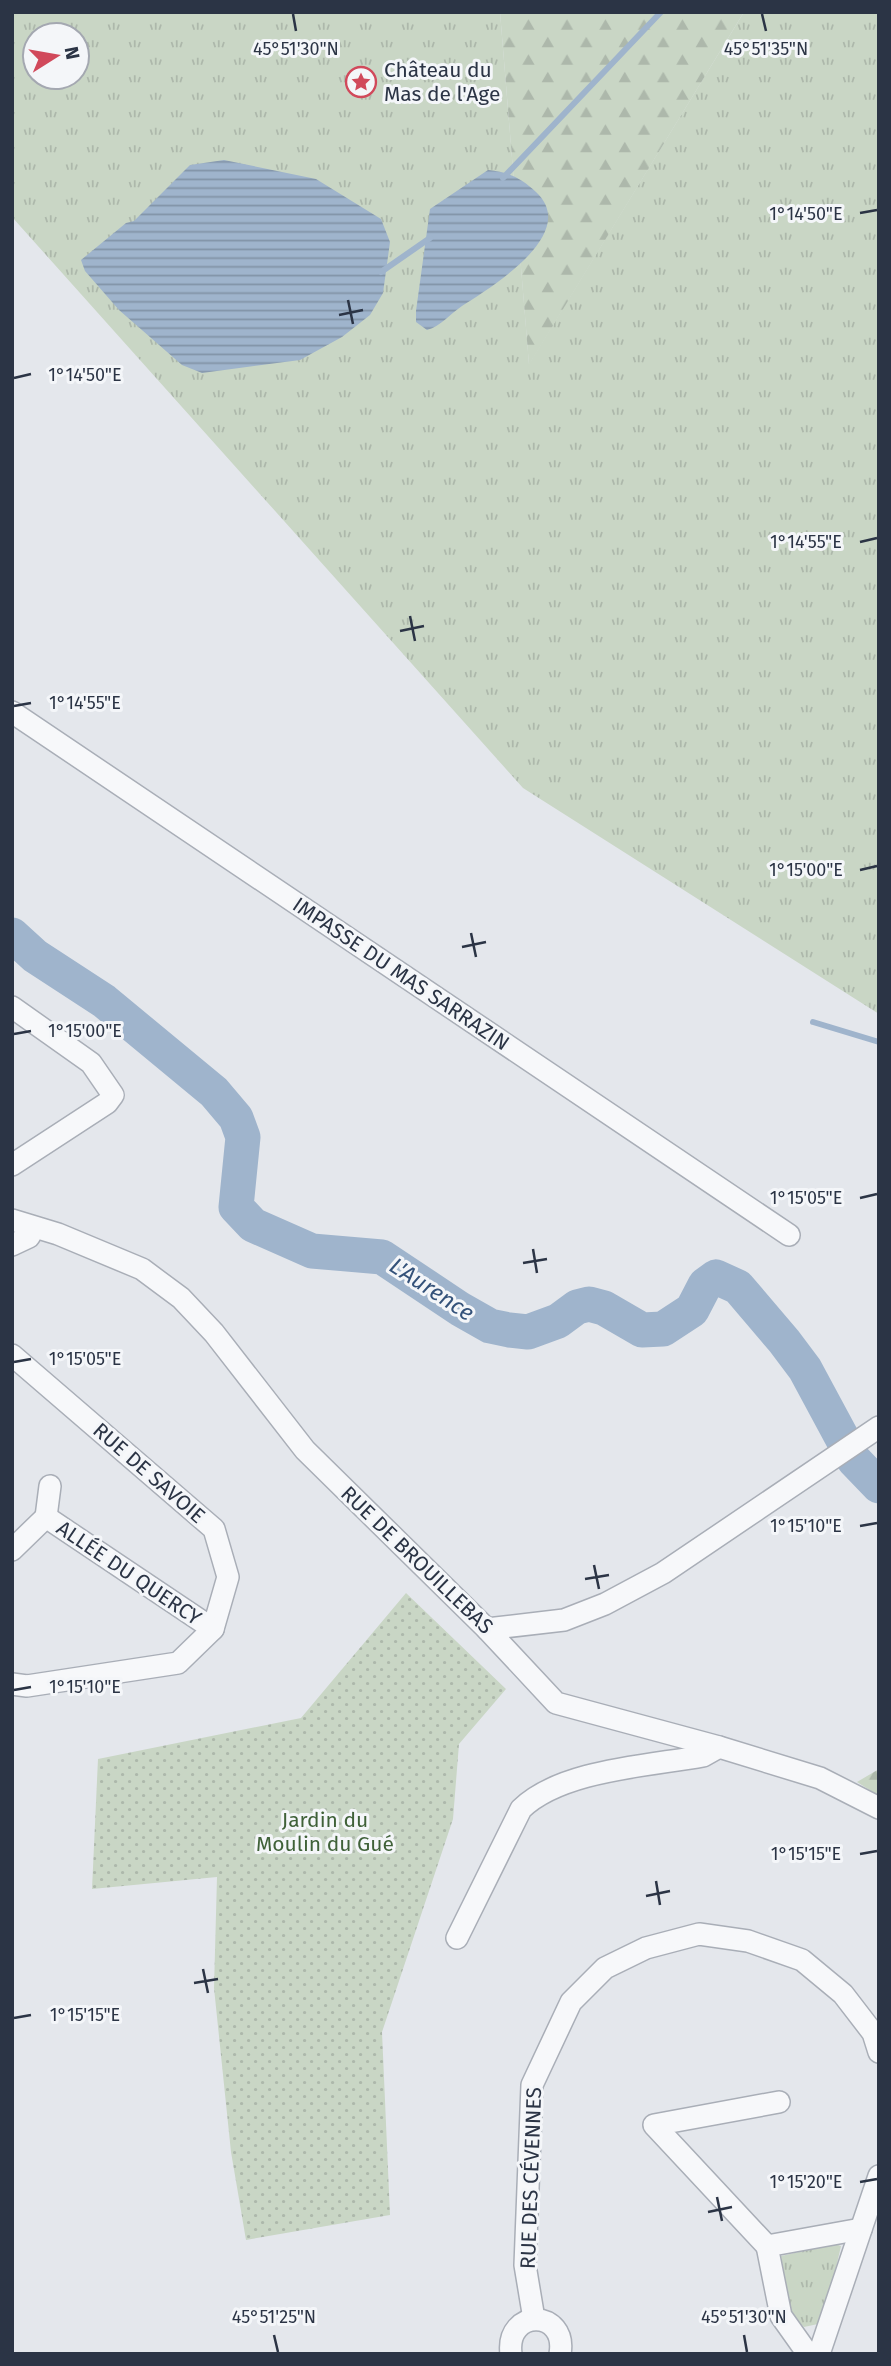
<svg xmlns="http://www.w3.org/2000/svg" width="891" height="2366" font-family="'Fira Sans',sans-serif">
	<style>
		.grass { fill: url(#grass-tufts); fill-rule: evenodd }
		.forest { fill: url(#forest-firs) }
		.park { fill: url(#park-dots) }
		.water { fill: url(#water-rules) }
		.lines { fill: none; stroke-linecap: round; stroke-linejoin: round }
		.stream { stroke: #9fb4cc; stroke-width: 6 }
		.river { stroke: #9fb4cc; stroke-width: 35 }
		.minor-casing { stroke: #a9aeb7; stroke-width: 24 }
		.minor { stroke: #f7f8fa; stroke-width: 21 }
		.ticks { fill: none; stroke: #2b3445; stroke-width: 2.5 }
		.labels { text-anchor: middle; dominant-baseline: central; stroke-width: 6; stroke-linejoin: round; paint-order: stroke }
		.poi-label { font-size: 21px; fill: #2b3445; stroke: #f4f6f9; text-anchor: start }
		.street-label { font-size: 21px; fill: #2b3445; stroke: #f4f6f9 }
		.park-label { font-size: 21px; fill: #3f6138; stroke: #f4f6f9 }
		.water-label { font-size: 23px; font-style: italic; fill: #34527a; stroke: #f4f6f9 }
		.ticks-label { font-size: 18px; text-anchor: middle; fill: #2b3445; stroke: #f4f6f9; stroke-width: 6; stroke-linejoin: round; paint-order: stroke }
	</style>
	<defs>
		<pattern id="grass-tufts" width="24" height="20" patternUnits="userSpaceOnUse" patternTransform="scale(1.75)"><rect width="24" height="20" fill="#c9d6c5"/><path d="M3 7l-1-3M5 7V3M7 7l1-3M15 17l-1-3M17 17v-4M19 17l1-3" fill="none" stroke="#adb8ab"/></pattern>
		<pattern id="forest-firs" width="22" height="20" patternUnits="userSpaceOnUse" patternTransform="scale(1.75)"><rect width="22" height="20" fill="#c9d6c5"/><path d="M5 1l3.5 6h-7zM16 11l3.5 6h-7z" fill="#adb8ab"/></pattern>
		<pattern id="park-dots" width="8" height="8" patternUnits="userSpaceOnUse" patternTransform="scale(1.75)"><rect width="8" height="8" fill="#c9d6c5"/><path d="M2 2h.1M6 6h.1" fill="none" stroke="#adb8ab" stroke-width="1.8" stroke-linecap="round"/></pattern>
		<pattern id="water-rules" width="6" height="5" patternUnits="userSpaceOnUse" patternTransform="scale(1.75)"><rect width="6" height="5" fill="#9fb4cc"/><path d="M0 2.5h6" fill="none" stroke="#8293a7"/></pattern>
	</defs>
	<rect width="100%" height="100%" fill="#e4e7ec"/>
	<!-- grass -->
	<g class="grass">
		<path d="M 12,12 L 500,12 L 529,364 L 744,12 L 879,12 L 879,1014 L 523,788 L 12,217 ZM 35,35 L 77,35 L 77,77 L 35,77 Z"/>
		<path d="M 835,2244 L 841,2246 L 827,2307 L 818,2324 L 804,2327 L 791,2315 L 781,2256 Z"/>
	</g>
	<!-- forest -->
	<g class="forest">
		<path d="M 500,12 L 744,12 L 529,365 Z"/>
		<path d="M 879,1769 L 879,1796 L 857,1782 Z"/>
	</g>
	<!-- park -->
	<path class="park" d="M 406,1593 L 506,1689 L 459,1744 L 453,1819 L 382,2032 L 390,2215 L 246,2240 L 231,2152 L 214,1988 L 217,1877 L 92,1889 L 98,1759 L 301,1718 Z"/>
	<!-- water -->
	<g class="water">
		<path d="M 224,160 L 316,179 L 381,219 L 390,242 L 383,293 L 370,315 L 342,337 L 300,360 L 202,373 L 182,365 L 119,310 L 85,271 L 81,260 L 126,223 L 134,221 L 190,165 Z"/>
		<path d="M 488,170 C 509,172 521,178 536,192 C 580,233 493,286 462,306 C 450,314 441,326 427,330 L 416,322 L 416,311 L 430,209 Z"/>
		<path d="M 12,927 L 23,938 L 111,994 L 230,1095 L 251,1126 L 251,1177 L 245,1207 L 249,1213 C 262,1218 275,1223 288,1230 C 297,1234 306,1243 316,1246 C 336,1253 361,1239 385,1248 C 426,1264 464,1319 507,1324 C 541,1328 557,1302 587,1299 C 610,1301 638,1329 658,1324 C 668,1321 679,1312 687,1307 C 694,1286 702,1267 727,1267 L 791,1336 L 815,1369 L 849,1429 L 840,1434 C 818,1394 761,1287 716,1277 L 705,1286 L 692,1310 L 663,1329 L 642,1330 L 604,1308 L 589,1304 L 577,1307 L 558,1321 L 528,1332 L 509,1330 L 490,1326 L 460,1309 L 382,1257 L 312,1251 L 253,1225 L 236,1207 L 243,1137 L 236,1118 L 214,1092 L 104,1001 L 35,956 L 12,935 Z"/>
		<path d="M 862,1455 L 879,1474 L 879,1497 L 848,1465 Z"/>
	</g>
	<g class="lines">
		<!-- stream -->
		<g class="stream">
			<path d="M 503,178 L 661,12"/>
			<path d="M 381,272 L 430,238"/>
			<path d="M 813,1022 L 879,1042"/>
		</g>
		<!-- river -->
		<path class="river" d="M 12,935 L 35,956 L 104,1001 L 214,1092 L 236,1118 L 243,1137 L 236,1207 L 253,1225 L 312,1251 L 382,1257 L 460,1309 L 490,1326 L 509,1330 L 528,1332 L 558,1321 L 577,1307 L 589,1304 L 604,1308 L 642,1330 L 663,1329 L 692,1310 L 705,1285 L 716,1277 L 738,1287 L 784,1341 L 805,1369 L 854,1460 L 879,1486"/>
		<!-- minor casing -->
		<g class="minor-casing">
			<g id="minor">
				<path d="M 12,712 L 789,1235"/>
				<path d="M 12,1007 L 91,1063 L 113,1095 L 107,1103 L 12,1165"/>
				<path d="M 12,1220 L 58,1234 L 142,1269 L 181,1298 L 214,1333 L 305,1450 L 487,1629 L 556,1703 L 719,1747 L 820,1778 L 879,1808"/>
				<path d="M 12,1245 L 29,1237 L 34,1228"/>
				<path d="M 12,1355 L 214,1529 L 228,1577 L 213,1629 L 178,1663 L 27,1686 L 12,1684"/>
				<path d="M 46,1517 L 50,1486"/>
				<path d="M 12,1550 L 46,1517 L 213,1629"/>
				<path d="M 487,1629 L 564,1620 L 605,1604 L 663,1573 L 879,1427"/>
				<path d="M 457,1938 L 521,1809 C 561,1770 648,1766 703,1756 L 719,1747"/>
				<path d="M 767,2246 L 654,2125 L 779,2102"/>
				<path d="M 534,2319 L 525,2265 L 532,2085 L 571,2002 L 605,1968 L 646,1948 L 699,1934 L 748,1941 L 802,1960 L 843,1994 L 873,2033 L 879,2052"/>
				<path d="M 511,2354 C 505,2308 568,2309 560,2354"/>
				<path d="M 808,2354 L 781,2316 L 767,2246 L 861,2229"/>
				<path d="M 819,2354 L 879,2176"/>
			</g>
		</g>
		<!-- minor -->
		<use href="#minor" class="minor"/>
	</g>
	<!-- ticks -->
	<path class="ticks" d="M 293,14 L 296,31M 762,14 L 766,31M 860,213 L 877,210M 348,300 L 353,324M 339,315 L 363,310M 14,378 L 31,374M 860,542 L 877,538M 410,616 L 415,641M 400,631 L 424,626M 14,706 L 31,703M 860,870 L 877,866M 471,933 L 476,957M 462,947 L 486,942M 14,1034 L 31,1031M 860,1198 L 877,1194M 533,1249 L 537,1273M 523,1263 L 547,1259M 14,1362 L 31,1359M 860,1526 L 877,1523M 594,1565 L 599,1589M 585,1579 L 609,1575M 14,1690 L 31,1687M 860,1854 L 877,1851M 656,1881 L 660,1905M 646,1896 L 670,1891M 203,1969 L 208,1993M 194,1983 L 218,1979M 14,2018 L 31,2015M 860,2182 L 877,2179M 717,2197 L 722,2221M 708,2212 L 732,2207M 274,2335 L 278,2352M 744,2335 L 747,2352"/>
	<!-- icons -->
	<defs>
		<g id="sight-ring" transform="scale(1.575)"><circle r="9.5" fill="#f4f6f9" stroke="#d1495b" stroke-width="1.5"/><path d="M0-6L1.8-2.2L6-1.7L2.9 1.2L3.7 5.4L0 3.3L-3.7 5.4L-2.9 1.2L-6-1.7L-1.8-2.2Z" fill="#d1495b"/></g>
	</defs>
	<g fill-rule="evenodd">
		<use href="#sight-ring" x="361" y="82"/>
	</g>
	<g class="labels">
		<!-- poi labels -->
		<g class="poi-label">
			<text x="384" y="70">Château du<tspan x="384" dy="24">Mas de l'Age</tspan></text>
		</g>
		<!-- street labels -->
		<g class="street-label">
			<text transform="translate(401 974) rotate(34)">IMPASSE DU MAS SARRAZIN</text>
			<text transform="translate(149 1473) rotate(41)">RUE DE SAVOIE</text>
			<text transform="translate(417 1560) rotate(44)">RUE DE BROUILLEBAS</text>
			<text transform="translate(129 1573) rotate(34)">ALLÉE DU QUERCY</text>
			<text transform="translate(531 2178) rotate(-88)">RUE DES CÉVENNES</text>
		</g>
		<!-- park labels -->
		<g class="park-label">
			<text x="325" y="1820">Jardin du<tspan x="325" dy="24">Moulin du Gué</tspan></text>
		</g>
		<!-- water labels -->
		<g class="water-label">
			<text transform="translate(432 1289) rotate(33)">L'Aurence</text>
		</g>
	</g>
	<g class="ticks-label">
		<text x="296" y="55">45°51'30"N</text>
		<text x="766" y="55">45°51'35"N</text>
		<text x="806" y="220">1°14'50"E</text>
		<text x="85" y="381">1°14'50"E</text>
		<text x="806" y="548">1°14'55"E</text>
		<text x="85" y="709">1°14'55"E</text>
		<text x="806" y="876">1°15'00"E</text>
		<text x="85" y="1037">1°15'00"E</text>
		<text x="806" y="1204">1°15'05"E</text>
		<text x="85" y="1365">1°15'05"E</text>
		<text x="806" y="1532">1°15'10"E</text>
		<text x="85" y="1693">1°15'10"E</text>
		<text x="806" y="1860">1°15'15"E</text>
		<text x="85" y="2021">1°15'15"E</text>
		<text x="806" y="2188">1°15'20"E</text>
		<text x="274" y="2323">45°51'25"N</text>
		<text x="744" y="2323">45°51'30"N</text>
	</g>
	<!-- border -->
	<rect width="891" height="2366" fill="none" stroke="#2b3445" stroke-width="28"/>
	<!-- north arrow -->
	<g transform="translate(56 56) rotate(79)"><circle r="33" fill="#f4f6f9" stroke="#a4a8b1" stroke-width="2"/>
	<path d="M0-5L12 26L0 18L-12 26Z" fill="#d1495b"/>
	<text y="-10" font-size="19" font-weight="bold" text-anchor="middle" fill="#2b3445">N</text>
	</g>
</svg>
